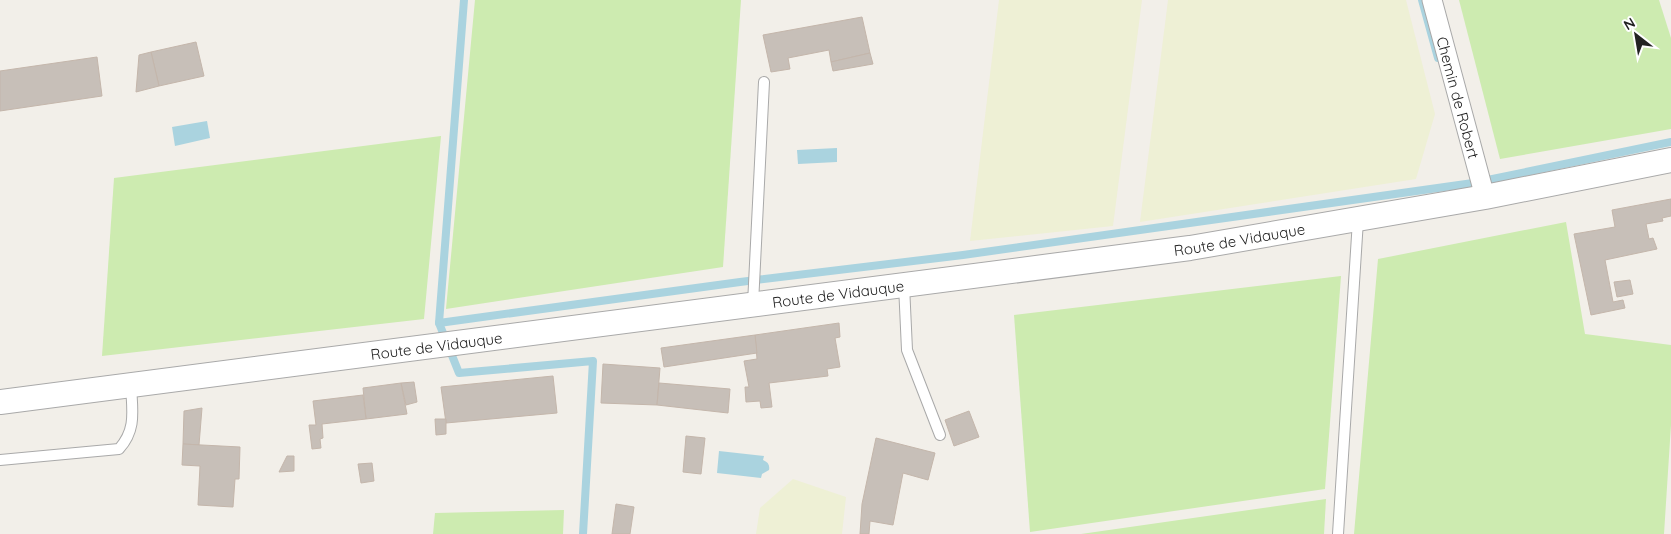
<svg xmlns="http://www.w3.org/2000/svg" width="1671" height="534" font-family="Quicksand,sans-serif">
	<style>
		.farmland { fill: #eef0d5 }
		.grass { fill: #cdebb0 }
		.water { fill: #aad3df }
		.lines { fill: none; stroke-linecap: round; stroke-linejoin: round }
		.stream { stroke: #aad3df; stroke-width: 8 }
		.building { fill: #c7bfb8; stroke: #c4b6ab }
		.service-casing { stroke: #a9a9a9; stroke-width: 12 }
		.minor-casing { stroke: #a9a9a9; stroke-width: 21 }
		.tertiary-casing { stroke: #a9a9a9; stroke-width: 26 }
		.service { stroke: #fff; stroke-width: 10 }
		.minor { stroke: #fff; stroke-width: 19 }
		.tertiary { stroke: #fff; stroke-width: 24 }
		.labels { text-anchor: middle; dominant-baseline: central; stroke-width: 5; stroke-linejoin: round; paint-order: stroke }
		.street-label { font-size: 15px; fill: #222; stroke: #fff }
	</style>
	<rect width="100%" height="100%" fill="#f2efe9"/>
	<!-- farmland -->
	<g class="farmland">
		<path d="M 999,0 L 1142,0 L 1113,226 L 970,241 Z"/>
		<path d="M 1168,0 L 1406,0 L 1435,114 L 1416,179 L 1140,222 Z"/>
		<path d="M 793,479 L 846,497 L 842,534 L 756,534 L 760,508 Z"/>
	</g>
	<!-- grass -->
	<g class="grass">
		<path d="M 475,0 L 741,0 L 723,267 L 446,309 Z"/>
		<path d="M 1459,0 L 1659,0 L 1671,38 L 1671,129 L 1500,159 Z"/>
		<path d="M 441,136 L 424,319 L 102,356 L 114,178 Z"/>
		<path d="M 1566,222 L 1585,334 L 1671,345 L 1671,425 L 1664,534 L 1354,534 L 1378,259 Z"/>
		<path d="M 1341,276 L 1325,489 L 1030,532 L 1014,315 Z"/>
		<path d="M 1326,499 L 1324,534 L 1081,534 Z"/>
		<path d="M 564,510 L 563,534 L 433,534 L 435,513 Z"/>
	</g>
	<!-- water -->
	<g class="water">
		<path d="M 207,121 L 210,138 L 175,146 L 172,127 Z"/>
		<path d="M 837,148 L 837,162 L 798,164 L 797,150 Z"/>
		<path d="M 719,451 L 764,456 L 763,460 C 768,462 770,465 769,470 L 762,474 L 761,478 L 717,473 Z"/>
	</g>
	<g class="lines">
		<!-- stream -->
		<g class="stream">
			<path d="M 464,0 L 439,323 L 459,373 L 593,361 L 583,534"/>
			<path d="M 1422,0 L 1438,58"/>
			<path d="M 439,323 L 740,282 L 963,255 L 1473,183 L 1671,142"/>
		</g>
	</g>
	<!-- building -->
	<g class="building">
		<path d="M 862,17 L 870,53 L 831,62 L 829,50 L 788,58 L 790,69 L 771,72 L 763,35 Z"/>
		<path d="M 196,42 L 204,76 L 159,86 L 151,52 Z"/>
		<path d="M 151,52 L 159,86 L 136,92 L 139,55 Z"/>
		<path d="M 870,53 L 873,64 L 833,71 L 831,62 Z"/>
		<path d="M 97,57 L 102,96 L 0,111 L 0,71 Z"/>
		<path d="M 1671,199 L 1671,216 L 1662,218 L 1663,221 L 1646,224 L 1649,239 L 1653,238 L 1657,249 L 1605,260 L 1613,302 L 1623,300 L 1625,308 L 1591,315 L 1574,234 L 1615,227 L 1612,210 Z"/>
		<path d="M 1630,280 L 1633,294 L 1617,297 L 1614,282 Z"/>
		<path d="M 839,323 L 840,337 L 835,338 L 840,367 L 827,369 L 828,376 L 769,383 L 772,407 L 761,408 L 760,401 L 746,402 L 745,387 L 749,387 L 744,361 L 757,359 L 755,335 Z"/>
		<path d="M 755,335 L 757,353 L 664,367 L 661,348 Z"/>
		<path d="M 603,364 L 660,368 L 657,405 L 601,403 Z"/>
		<path d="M 553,376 L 557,413 L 446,423 L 441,387 Z"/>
		<path d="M 414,382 L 417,402 L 406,405 L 401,383 Z"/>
		<path d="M 401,383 L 407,414 L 366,419 L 363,388 Z"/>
		<path d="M 659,383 L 730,389 L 728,413 L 657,405 Z"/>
		<path d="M 363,395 L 366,419 L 322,424 L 323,438 L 320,439 L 321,448 L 312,449 L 309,425 L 316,425 L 313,401 Z"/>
		<path d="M 202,408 L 199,445 L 183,444 L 184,411 Z"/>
		<path d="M 969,411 L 979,437 L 954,446 L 945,420 Z"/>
		<path d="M 435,419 L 446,419 L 446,434 L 436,435 Z"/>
		<path d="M 686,436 L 705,438 L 701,474 L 683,472 Z"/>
		<path d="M 876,438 L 935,453 L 928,480 L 903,473 L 893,525 L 870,521 L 869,534 L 860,534 L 862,504 Z"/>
		<path d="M 183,444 L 240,447 L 239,479 L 235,479 L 233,507 L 198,505 L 200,466 L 182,465 Z"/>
		<path d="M 287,456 L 294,456 L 294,471 L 279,472 Z"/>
		<path d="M 372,463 L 374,481 L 361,483 L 358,464 Z"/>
		<path d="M 616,504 L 634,507 L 630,534 L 612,534 Z"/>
	</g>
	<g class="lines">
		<!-- service casing -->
		<g class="service-casing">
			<g id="service">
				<path d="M 904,285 L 907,350 L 940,435"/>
				<path d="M 753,304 L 764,82"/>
				<path d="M 0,460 L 119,449 C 137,429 132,410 131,385"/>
				<path d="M 1338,534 L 1358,220"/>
			</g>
		</g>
		<!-- minor casing -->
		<g class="minor-casing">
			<g id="minor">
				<path id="s1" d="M 1432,0 L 1485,197"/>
			</g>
		</g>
		<!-- tertiary casing -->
		<g class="tertiary-casing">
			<g id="tertiary">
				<path id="s2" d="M 0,402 L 1190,248 L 1485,197 L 1671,160"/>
			</g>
		</g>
		<!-- service -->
		<use href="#service" class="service"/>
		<!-- minor -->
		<use href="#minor" class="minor"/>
		<!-- tertiary -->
		<use href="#tertiary" class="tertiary"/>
	</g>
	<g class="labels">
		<!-- street labels -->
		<g class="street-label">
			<text stroke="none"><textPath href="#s1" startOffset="101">Chemin de Robert</textPath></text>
			<text stroke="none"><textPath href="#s2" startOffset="1250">Route de Vidauque</textPath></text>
			<text stroke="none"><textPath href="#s2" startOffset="845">Route de Vidauque</textPath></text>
			<text stroke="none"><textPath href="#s2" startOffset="440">Route de Vidauque</textPath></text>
		</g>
	</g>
	<!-- north arrow -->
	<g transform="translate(1636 35) rotate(329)" stroke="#ffffff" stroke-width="4" paint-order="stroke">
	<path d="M0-4L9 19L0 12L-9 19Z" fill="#222222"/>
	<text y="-8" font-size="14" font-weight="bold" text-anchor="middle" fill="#222222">N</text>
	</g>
</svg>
